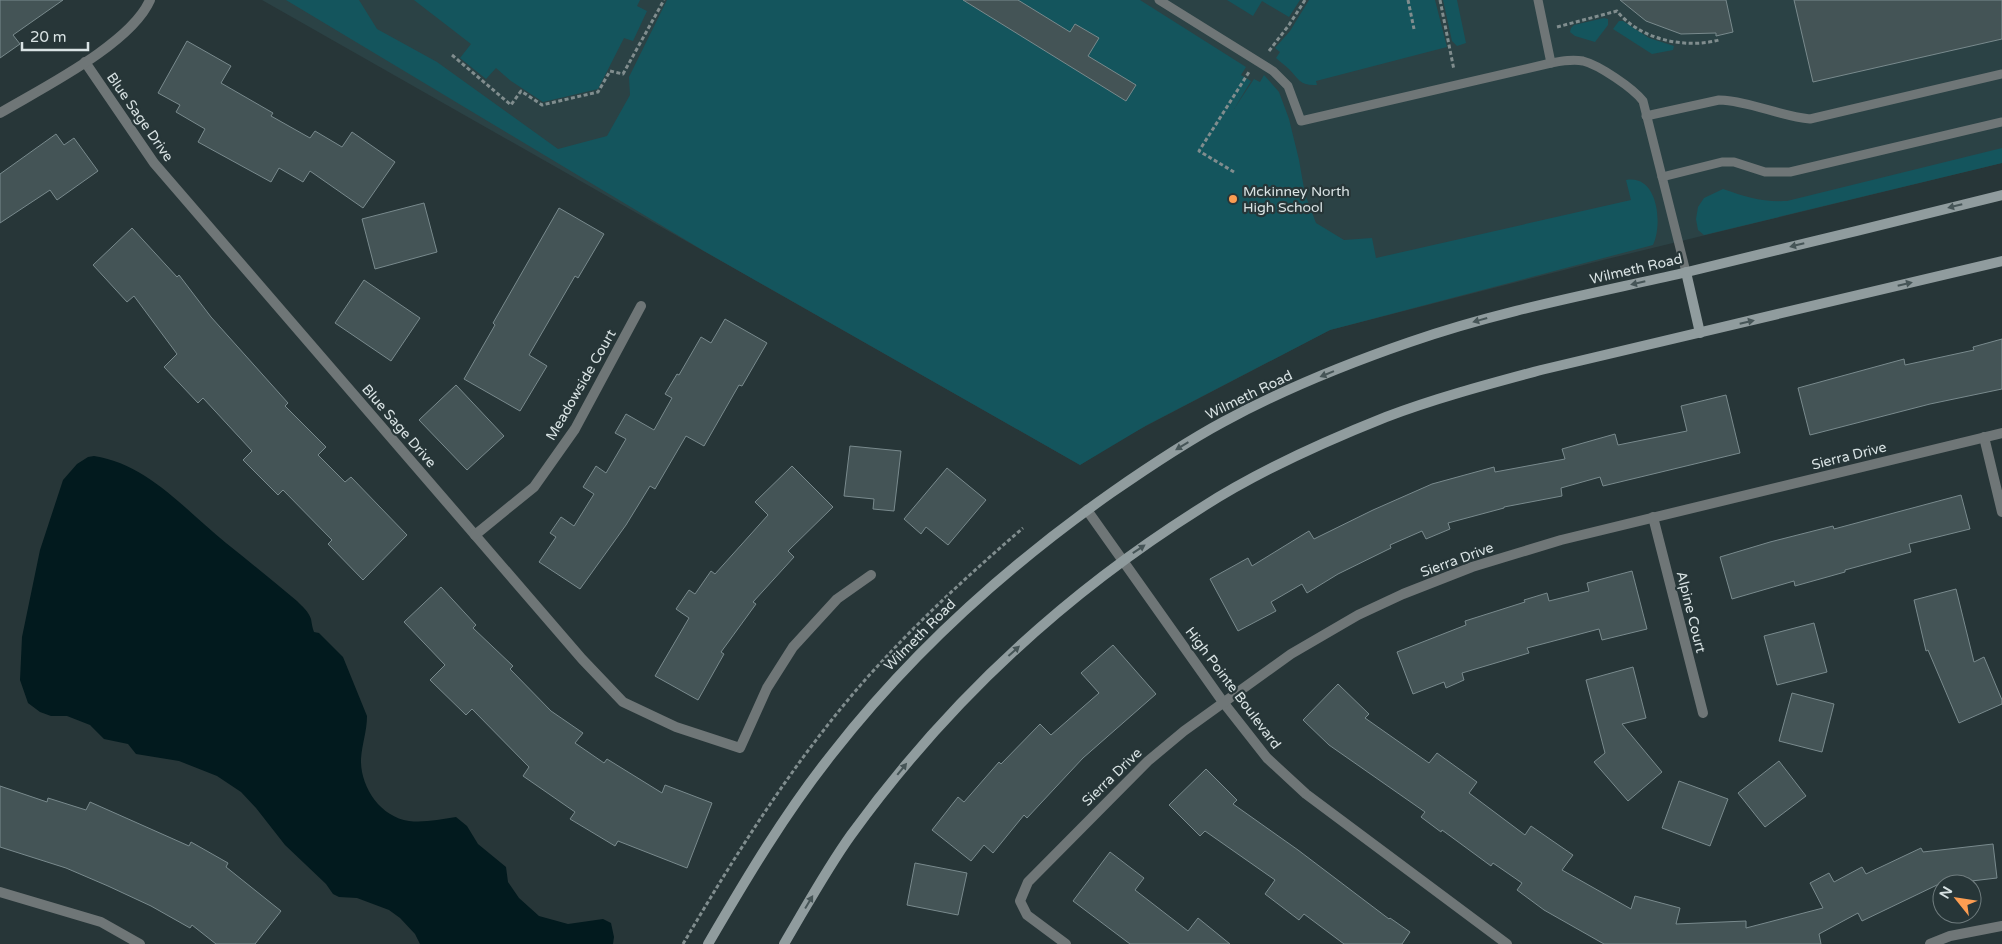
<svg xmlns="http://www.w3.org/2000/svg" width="2002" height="944" font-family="'Varela Round',sans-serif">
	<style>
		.built { fill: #2b4245 }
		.green { fill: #14555d }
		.water { fill: #021a1e }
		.building { fill: #445456; stroke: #798a8d }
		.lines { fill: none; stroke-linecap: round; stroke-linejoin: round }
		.path { stroke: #808d8e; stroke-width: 3; stroke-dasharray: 4 2.5; stroke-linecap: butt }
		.service { stroke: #6f7677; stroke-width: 9 }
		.minor { stroke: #6f7677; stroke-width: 10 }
		.secondary { stroke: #909c9e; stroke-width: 10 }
		.oneway { fill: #465557 }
		.poi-dot { fill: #fc9d52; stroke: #273638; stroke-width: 2 }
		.labels { text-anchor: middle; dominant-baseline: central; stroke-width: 4.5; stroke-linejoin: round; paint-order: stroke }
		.street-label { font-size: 14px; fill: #d9e3e4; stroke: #273638 }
		.poi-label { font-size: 14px; fill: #d9e3e4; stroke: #273638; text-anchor: start }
	</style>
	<rect width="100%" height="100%" fill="#273638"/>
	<!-- built -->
	<path class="built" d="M 262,0 L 2002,0 L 2002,163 L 1603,260 L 1330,330 L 1123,438 L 1080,465 Z"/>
	<!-- green -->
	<g class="green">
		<path d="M 286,0 L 359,0 L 377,29 L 437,62 L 558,149 L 607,136 L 630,95 L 629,77 L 667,0 L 1140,0 L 1246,67 L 1241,75 L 1251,81 L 1234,109 L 1254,79 L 1260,82 L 1264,75 L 1279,92 L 1289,119 L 1299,160 L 1305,194 L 1316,223 L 1344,240 L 1372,238 L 1376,258 L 1631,200 L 1626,180 C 1658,174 1663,224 1653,245 L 1330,330 L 1147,425 L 1080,465 L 704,251 Z"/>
		<path d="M 414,0 L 640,0 L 637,6 L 647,11 L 633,41 L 624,38 L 598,89 L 543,102 L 511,81 L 496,68 L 486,79 L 460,58 L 471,44 Z"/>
		<path d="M 1227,0 L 1300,0 L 1289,17 L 1262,1 L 1253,16 Z"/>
		<path d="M 1309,0 L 1435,0 L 1447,47 L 1316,81 L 1317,85 C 1301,86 1299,80 1289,69 C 1285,65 1280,62 1276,58 L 1280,52 L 1275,48 L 1290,31 Z"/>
		<path d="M 1443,0 L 1457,0 L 1466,43 L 1457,46 L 1452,41 Z"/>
		<path d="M 1604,18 L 1608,19 L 1608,25 L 1595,42 L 1575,36 L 1570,32 L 1571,28 L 1574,25 Z"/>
		<path d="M 1619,21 L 1623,21 L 1649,38 L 1674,46 L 1673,50 L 1652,54 L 1613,29 Z"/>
		<path d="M 2002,148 L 2002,163 L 1704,235 L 1698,230 L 1696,219 L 1698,207 L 1704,198 L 1723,189 C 1746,197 1761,202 1787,201 Z"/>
	</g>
	<!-- water -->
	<path class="water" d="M 94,456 C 148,464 185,510 226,543 C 250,562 273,581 297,601 C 302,606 309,612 311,619 C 312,624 312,627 314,632 L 319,633 L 343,657 L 367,716 C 367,731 362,744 361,759 C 360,786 380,817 409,821 C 425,823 440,819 456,817 L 467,826 L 478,844 L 506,867 L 508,882 L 519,898 L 539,916 L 568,924 L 603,919 L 611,923 L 614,937 L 613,944 L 420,944 L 415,934 L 400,918 L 389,910 L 357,898 L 339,897 L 333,894 L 326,884 L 285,845 L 256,808 L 241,792 L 217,776 L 179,761 L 136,754 L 128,744 L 104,739 L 90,725 L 67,716 L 51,716 L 40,712 L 28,703 L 20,680 L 22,637 L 40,550 L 63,480 L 77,464 L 88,457 Z"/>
	<!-- building -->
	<g class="building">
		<path d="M 0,0 L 63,0 L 13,35 L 20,44 L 0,58 Z"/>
		<path d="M 963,0 L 1018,0 L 1070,32 L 1075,24 L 1099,38 L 1088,56 L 1136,85 L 1126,101 Z"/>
		<path d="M 1620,0 L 1726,0 L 1733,32 L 1716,36 L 1716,33 L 1681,34 L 1646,21 Z"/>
		<path d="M 1794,0 L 2002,0 L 2002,39 L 1813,82 Z"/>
		<path d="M 187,41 L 231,66 L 221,83 L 273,113 L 271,116 L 310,138 L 315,131 L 342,147 L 352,132 L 395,162 L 363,208 L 310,171 L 303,182 L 279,168 L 271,182 L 198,142 L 205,129 L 176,112 L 180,105 L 158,93 Z"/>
		<path d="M 56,134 L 64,145 L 74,138 L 98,171 L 57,200 L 50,190 L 0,223 L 0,174 Z"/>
		<path d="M 424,203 L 437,252 L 375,269 L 362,219 Z"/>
		<path d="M 559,208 L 604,234 L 578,278 L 575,276 L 529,355 L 547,366 L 520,411 L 464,379 L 495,325 L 493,323 Z"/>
		<path d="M 132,228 L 177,277 L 179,275 L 211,317 L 288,403 L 285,406 L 326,447 L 318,455 L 345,482 L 351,477 L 407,535 L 363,580 L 328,544 L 332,540 L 283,490 L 278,495 L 243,460 L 252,451 L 203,398 L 198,403 L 164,367 L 177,354 L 134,296 L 127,302 L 93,265 Z"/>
		<path d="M 364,280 L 420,318 L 391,361 L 335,323 Z"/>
		<path d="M 725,319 L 767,343 L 742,386 L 739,385 L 704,446 L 686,436 L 655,489 L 650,486 L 626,525 L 580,589 L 539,562 L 556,537 L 550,533 L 561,517 L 574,526 L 594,494 L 583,487 L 596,466 L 606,473 L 626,439 L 615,433 L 626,414 L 654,430 L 672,398 L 665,394 L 677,374 L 679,375 L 701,337 L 711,343 Z"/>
		<path d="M 2002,339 L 2002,389 L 1930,404 L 1810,435 L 1798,388 L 1904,359 L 1905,365 L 1974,350 L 1973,347 Z"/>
		<path d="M 456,385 L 504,436 L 467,470 L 419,420 Z"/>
		<path d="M 1726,395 L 1740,453 L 1603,486 L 1600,477 L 1561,488 L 1562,496 L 1504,507 L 1504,508 L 1448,523 L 1450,529 L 1426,539 L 1422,531 L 1390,545 L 1391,548 L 1338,574 L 1307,593 L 1302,584 L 1271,602 L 1276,611 L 1238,631 L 1210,579 L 1248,558 L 1252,566 L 1309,531 L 1314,539 L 1373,510 L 1432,484 L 1494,467 L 1495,472 L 1565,459 L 1562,449 L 1615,434 L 1618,445 L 1687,431 L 1681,406 Z"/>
		<path d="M 850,446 L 901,451 L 894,511 L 873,509 L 874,499 L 844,496 Z"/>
		<path d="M 792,466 L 833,507 L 788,551 L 794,557 L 753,602 L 756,604 L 721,652 L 724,654 L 698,700 L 655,676 L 689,618 L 676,609 L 689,590 L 695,594 L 711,571 L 715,574 L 768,515 L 755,502 Z"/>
		<path d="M 947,468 L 986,500 L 948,545 L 926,527 L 921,534 L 904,519 Z"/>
		<path d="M 1961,495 L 1970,529 L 1909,544 L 1911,552 L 1845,570 L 1845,572 L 1795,586 L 1794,581 L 1732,599 L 1720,557 L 1770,542 L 1833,526 L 1834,529 Z"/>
		<path d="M 1632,571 L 1647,629 L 1602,640 L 1599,629 L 1527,648 L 1529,653 L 1462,673 L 1464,680 L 1446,688 L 1444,682 L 1413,694 L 1397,652 L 1466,625 L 1465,621 L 1525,602 L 1524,600 L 1547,593 L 1549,601 L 1589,591 L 1587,583 Z"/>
		<path d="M 441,587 L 476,625 L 473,628 L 513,666 L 510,669 L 551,711 L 583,733 L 575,743 L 604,763 L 607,759 L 662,793 L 665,785 L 712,803 L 687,868 L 618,841 L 615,846 L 570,819 L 575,812 L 523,776 L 529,767 L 472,709 L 466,715 L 430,680 L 445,665 L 404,622 Z"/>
		<path d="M 1956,589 L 1974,662 L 1984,657 L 2002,700 L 2002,704 L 1959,723 L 1928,650 L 1926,651 L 1914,600 Z"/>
		<path d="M 1814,623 L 1827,672 L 1777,685 L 1764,636 Z"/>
		<path d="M 1113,645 L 1156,694 L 1083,758 L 1027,818 L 1024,815 L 993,853 L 984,845 L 971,861 L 932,830 L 958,797 L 964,802 L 999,762 L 1001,764 L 1040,724 L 1051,735 L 1099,693 L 1081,673 Z"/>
		<path d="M 1633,667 L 1646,718 L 1622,724 L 1662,772 L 1628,801 L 1594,762 L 1605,753 L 1586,680 Z"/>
		<path d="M 1338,684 L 1369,714 L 1365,718 L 1429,763 L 1437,753 L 1477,782 L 1469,793 L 1525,835 L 1531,826 L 1573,855 L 1562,870 L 1631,909 L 1635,896 L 1680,908 L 1676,924 L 1746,921 L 1746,928 L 1823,908 L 1810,883 L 1829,873 L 1834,882 L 1862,867 L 1866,874 L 1921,848 L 1923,852 L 1993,844 L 1997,878 L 1937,885 L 1862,921 L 1858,913 L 1819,934 L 1821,944 L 1604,944 L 1544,910 L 1517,890 L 1522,883 L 1493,863 L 1491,866 L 1442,830 L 1441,832 L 1421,817 L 1425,812 L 1329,745 L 1303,720 Z"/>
		<path d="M 1792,693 L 1834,704 L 1822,752 L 1779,741 Z"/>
		<path d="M 1779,761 L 1806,796 L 1765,827 L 1738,793 Z"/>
		<path d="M 1206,769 L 1237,800 L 1233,804 L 1298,850 L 1389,919 L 1390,918 L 1410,932 L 1402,944 L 1344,944 L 1304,914 L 1299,920 L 1265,894 L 1275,880 L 1205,831 L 1200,836 L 1169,805 Z"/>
		<path d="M 1679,781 L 1728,799 L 1710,846 L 1662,828 Z"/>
		<path d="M 0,786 L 47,802 L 48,798 L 86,810 L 90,802 L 189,846 L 191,842 L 228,863 L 226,867 L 281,911 L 255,944 L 216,944 L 192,925 L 190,928 L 151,906 L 108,886 L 66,868 L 0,847 Z"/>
		<path d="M 1110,852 L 1144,878 L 1135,890 L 1188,931 L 1198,918 L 1230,944 L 1130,944 L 1073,901 Z"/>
		<path d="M 915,863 L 967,873 L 958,915 L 907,905 Z"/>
	</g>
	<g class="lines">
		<!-- path -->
		<g class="path">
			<path d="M 1408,0 L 1414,29"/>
			<path d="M 1440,0 L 1454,70"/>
			<path d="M 1557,27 L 1617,11 C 1640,40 1686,49 1719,40"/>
			<path d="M 1269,51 L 1289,25 L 1305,0"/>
			<path d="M 452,55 L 511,105 L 521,91 L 542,105 L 598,92 L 610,71 L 623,74 L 664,0"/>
			<path d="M 1234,172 L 1199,151 L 1249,72"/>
			<path d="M 683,944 C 737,852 794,761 865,680 C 914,625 967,576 1023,528"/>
		</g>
		<!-- service -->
		<g class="service">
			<path d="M 1159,0 L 1273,71 L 1288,86 L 1301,121 L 1551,63 C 1562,61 1572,59 1583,61 C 1599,65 1633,88 1643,101 L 1686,272"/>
			<path d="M 1538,0 L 1551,63"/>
			<path d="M 1646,116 L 1719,100 C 1750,101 1779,116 1810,119 L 2002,74"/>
			<path d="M 1662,177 L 1722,162 L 1734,162 L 1765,172 L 1790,172 L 2002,122"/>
		</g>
		<!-- minor -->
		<g class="minor">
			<path d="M 85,62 L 154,163 L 582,659 L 623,702 L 676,727 L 740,748 L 767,688 L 793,647 L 837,599 L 871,575"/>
			<path d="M 0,113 C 42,88 131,44 150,0"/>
			<path d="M 1984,437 L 2002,512"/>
			<path d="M 1087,510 L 1223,702 L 1267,758 L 1306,794 L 1507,944"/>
			<path d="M 1653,517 L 1703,713"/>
			<path d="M 475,535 L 534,487 L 575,429 L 641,306"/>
			<path d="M 0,892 L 101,922 L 140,944"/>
			<path d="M 1066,944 L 1027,915 L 1020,901 L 1028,882 L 1148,761 L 1184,731 L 1291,654 L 1358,615 L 1403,594 L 1472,567 L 1561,540 L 2002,433"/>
			<path d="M 1930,944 L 1950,936 L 2002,926"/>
		</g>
		<!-- secondary -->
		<g class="secondary">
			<path d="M 1686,272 L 1700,333"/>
			<path d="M 708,944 C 746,879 785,813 832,754 C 911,653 1006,567 1111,493 C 1147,468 1184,443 1223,422 C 1282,390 1346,364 1410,342 C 1499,311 1591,294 1683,273 C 1789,248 1896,221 2002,195"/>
			<path d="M 784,944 C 806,907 826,870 851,835 C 946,704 1064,594 1201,508 C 1258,471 1323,442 1386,417 C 1436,398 1489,384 1541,370 L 2002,261"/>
		</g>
	</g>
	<!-- one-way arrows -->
	<defs><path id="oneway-solid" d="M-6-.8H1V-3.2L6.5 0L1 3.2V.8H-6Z" transform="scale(1.25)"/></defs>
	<g class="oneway">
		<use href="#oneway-solid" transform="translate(1955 206) rotate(166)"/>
		<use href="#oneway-solid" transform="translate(1797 245) rotate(166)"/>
		<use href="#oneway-solid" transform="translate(1638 283) rotate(167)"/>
		<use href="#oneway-solid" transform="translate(1905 284) rotate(-13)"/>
		<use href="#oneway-solid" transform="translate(1480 320) rotate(164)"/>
		<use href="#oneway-solid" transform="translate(1747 322) rotate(-13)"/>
		<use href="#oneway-solid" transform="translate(1327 374) rotate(158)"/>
		<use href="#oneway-solid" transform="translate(1182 446) rotate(149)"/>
		<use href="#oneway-solid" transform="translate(1139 549) rotate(-34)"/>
		<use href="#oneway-solid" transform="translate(1014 651) rotate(-42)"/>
		<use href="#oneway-solid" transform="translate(902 769) rotate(-51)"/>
		<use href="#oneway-solid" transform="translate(809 902) rotate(-59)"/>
	</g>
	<!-- markers -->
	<circle class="poi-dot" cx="1233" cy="199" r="5"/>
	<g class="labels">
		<!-- street labels -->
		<g class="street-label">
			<text transform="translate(140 117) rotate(55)">Blue Sage Drive</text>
			<text transform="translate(1636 269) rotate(-13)">Wilmeth Road</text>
			<text transform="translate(581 385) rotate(-60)">Meadowside Court</text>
			<text transform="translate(1249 395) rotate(-26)">Wilmeth Road</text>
			<text transform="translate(399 426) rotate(49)">Blue Sage Drive</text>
			<text transform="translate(1849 456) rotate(-14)">Sierra Drive</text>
			<text transform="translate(1457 560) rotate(-20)">Sierra Drive</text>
			<text transform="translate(1691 612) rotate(76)">Alpine Court</text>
			<text transform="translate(920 635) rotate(-45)">Wilmeth Road</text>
			<text transform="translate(1233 688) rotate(53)">High Pointe Boulevard</text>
			<text transform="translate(1112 777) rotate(-44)">Sierra Drive</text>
		</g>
		<!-- poi labels -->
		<g class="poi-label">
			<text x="1243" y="191">Mckinney North<tspan x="1243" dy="16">High School</tspan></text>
		</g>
	</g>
	<!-- north arrow -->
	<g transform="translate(1957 899) rotate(300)"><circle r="24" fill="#273638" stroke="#6e7b7d"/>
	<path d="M0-4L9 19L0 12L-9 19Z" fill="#fc9d52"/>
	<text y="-8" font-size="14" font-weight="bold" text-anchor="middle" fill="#d9e3e4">N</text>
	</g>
	<!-- scale -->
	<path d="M22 42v8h66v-8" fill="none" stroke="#d9e3e4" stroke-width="2.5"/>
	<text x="30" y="42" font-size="15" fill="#d9e3e4" stroke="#273638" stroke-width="4" paint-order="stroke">20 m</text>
</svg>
